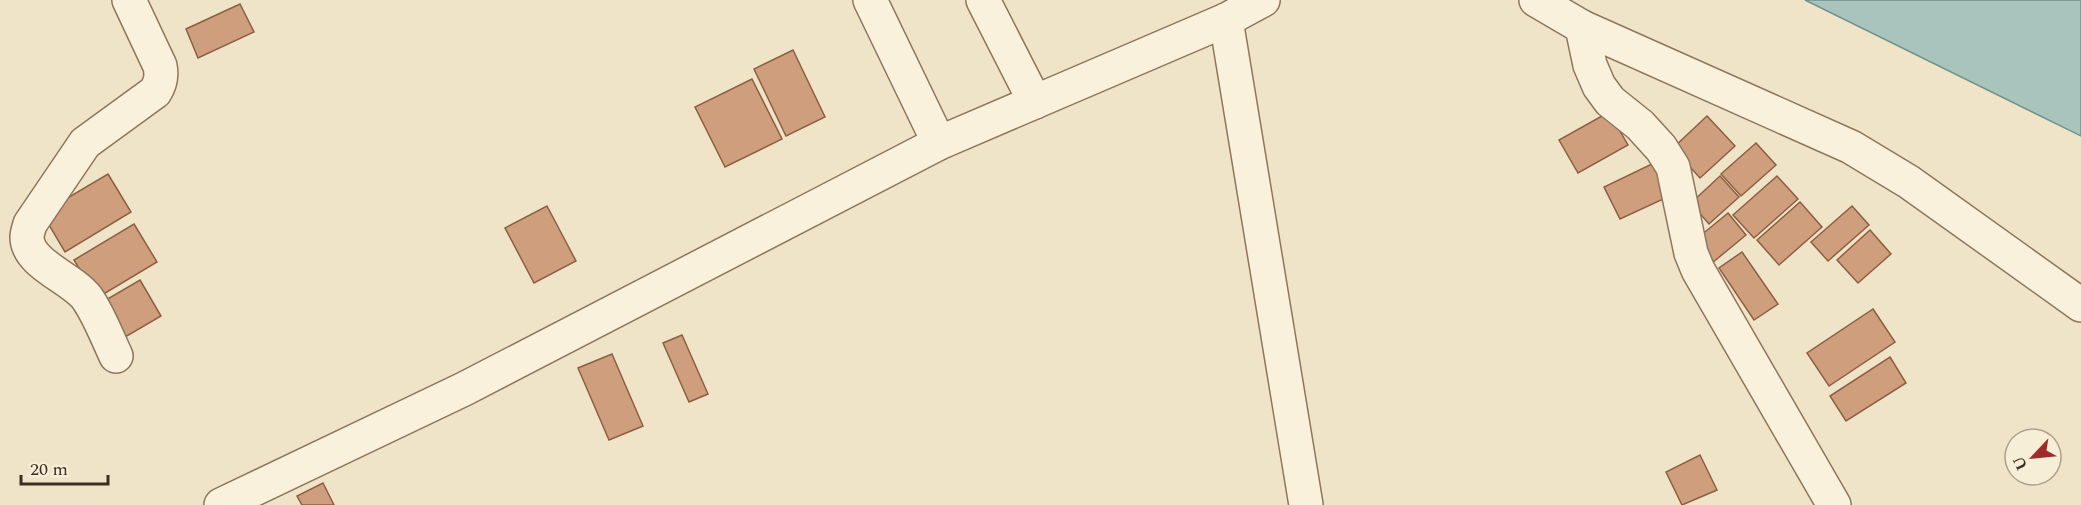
<svg xmlns="http://www.w3.org/2000/svg" width="2081" height="505" font-family="Spectral,serif">
	<style>
		.water { fill: #a9c4bc; stroke: #6f938a; stroke-width: 1.5 }
		.building { fill: #cf9f7d; stroke: #8d5f41; stroke-width: 1.5 }
		.lines { fill: none; stroke-linecap: round; stroke-linejoin: round }
		.minor-casing { stroke: #8d765c; stroke-width: 36 }
		.minor { stroke: #faf1dc; stroke-width: 33 }
	</style>
	<rect width="100%" height="100%" fill="#f0e4c8"/>
	<!-- water -->
	<path class="water" d="M 1805,0 L 2081,0 L 2081,136 Z"/>
	<!-- building -->
	<g class="building">
		<path d="M 240,4 L 254,32 L 198,58 L 186,29 Z"/>
		<path d="M 793,50 L 825,117 L 786,136 L 754,69 Z"/>
		<path d="M 752,79 L 782,139 L 725,167 L 695,107 Z"/>
		<path d="M 1609,112 L 1628,145 L 1578,173 L 1559,140 Z"/>
		<path d="M 1707,116 L 1735,146 L 1700,178 L 1673,148 Z"/>
		<path d="M 1756,143 L 1776,165 L 1741,196 L 1721,174 Z"/>
		<path d="M 1656,162 L 1672,195 L 1620,219 L 1604,187 Z"/>
		<path d="M 108,174 L 131,212 L 65,252 L 42,213 Z"/>
		<path d="M 1720,176 L 1739,197 L 1709,224 L 1691,203 Z"/>
		<path d="M 1777,176 L 1798,199 L 1754,238 L 1733,215 Z"/>
		<path d="M 1800,202 L 1822,227 L 1779,265 L 1757,240 Z"/>
		<path d="M 547,206 L 576,261 L 534,283 L 505,228 Z"/>
		<path d="M 1852,206 L 1869,225 L 1828,261 L 1811,242 Z"/>
		<path d="M 1728,213 L 1746,235 L 1712,263 L 1694,241 Z"/>
		<path d="M 134,224 L 157,262 L 97,298 L 74,260 Z"/>
		<path d="M 1870,230 L 1891,254 L 1858,283 L 1837,260 Z"/>
		<path d="M 1742,252 L 1778,304 L 1754,320 L 1719,268 Z"/>
		<path d="M 140,280 L 161,316 L 120,340 L 99,304 Z"/>
		<path d="M 1873,309 L 1895,342 L 1829,386 L 1807,353 Z"/>
		<path d="M 682,335 L 708,394 L 689,402 L 663,343 Z"/>
		<path d="M 612,354 L 643,426 L 609,440 L 578,368 Z"/>
		<path d="M 1890,357 L 1906,383 L 1846,421 L 1830,396 Z"/>
		<path d="M 1700,455 L 1717,490 L 1682,505 L 1666,472 Z"/>
		<path d="M 323,483 L 334,505 L 302,505 L 297,496 Z"/>
	</g>
	<g class="lines">
		<!-- minor casing -->
		<g class="minor-casing">
			<g id="minor">
				<path d="M 870,0 L 939,143"/>
				<path d="M 983,0 L 1035,102"/>
				<path d="M 1536,0 L 1582,27 L 1851,147 L 1909,182 L 2081,305"/>
				<path d="M 1226,20 L 1306,505"/>
				<path d="M 1582,27 L 1590,65 L 1599,86 L 1610,101 L 1640,125 L 1661,148 L 1673,167 L 1691,253 L 1698,270 L 1834,505"/>
				<path d="M 116,356 C 107,337 99,315 87,298 C 72,278 27,264 27,237 C 27,233 29,228 30,224 L 85,143 L 155,92 C 161,83 162,76 160,66 L 129,0"/>
				<path d="M 221,505 L 464,389 L 939,143 L 1226,20 L 1263,0"/>
			</g>
		</g>
		<!-- minor -->
		<use href="#minor" class="minor"/>
	</g>
	<!-- north arrow -->
	<g transform="translate(2033 457) rotate(244)"><circle r="28" fill="#f7eed8" stroke="#ada18e" stroke-width="1.5"/>
	<path d="M0-4.5L10 22L0 15L-10 22Z" fill="#9e2a2b"/>
	<text y="-9" font-size="16" font-weight="bold" text-anchor="middle" fill="#3d2e20">U</text>
	</g>
	<!-- scale -->
	<path d="M21 475v9h87v-9" fill="none" stroke="#3d2e20" stroke-width="3"/>
	<text x="30" y="475" font-size="18" fill="#3d2e20" stroke="#f7eed8" stroke-width="4.5" paint-order="stroke">20 m</text>
</svg>
